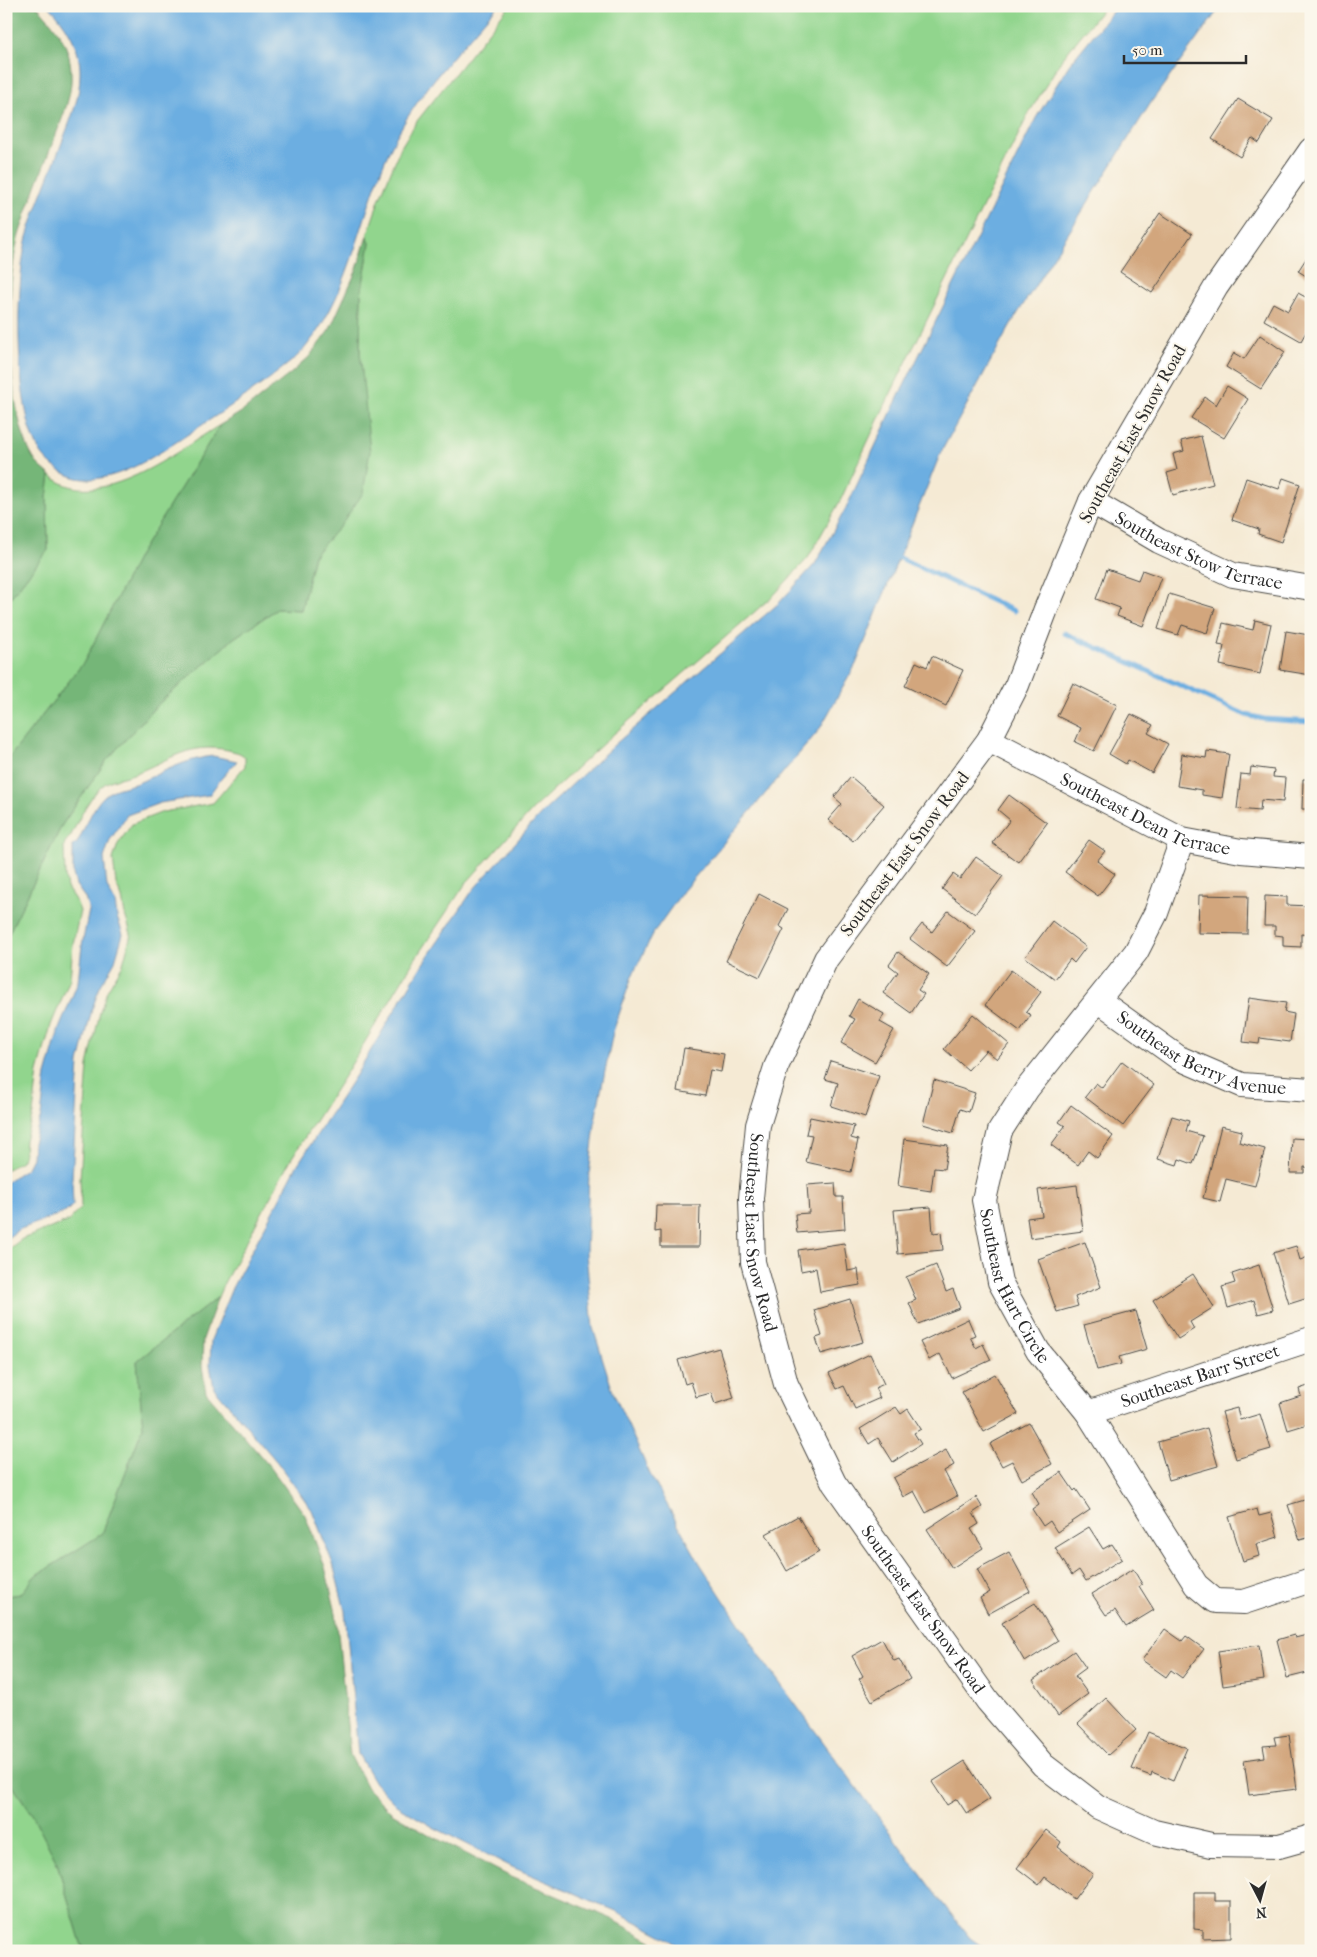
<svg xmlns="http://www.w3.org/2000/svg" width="1317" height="1957" font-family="'IM FELL French Canon',serif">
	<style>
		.green { fill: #91d58d; stroke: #5e805c }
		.forest { fill: #74b678; stroke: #507052 }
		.water { fill: #6caee1; stroke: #4c6c86 }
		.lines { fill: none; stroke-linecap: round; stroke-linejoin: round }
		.stream { stroke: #6caee1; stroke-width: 5 }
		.building { fill: #d2a67d }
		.minor-casing { stroke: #494844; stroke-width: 26 }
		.minor { stroke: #fff; stroke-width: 24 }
		.labels { text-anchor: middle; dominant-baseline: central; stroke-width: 4; stroke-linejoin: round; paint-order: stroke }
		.street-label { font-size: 18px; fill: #2b2b2b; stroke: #fbf7ec }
	</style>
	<rect width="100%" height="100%" fill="#fbf7ec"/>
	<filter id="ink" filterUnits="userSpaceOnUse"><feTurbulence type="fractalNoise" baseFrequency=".02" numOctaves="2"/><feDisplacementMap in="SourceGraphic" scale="10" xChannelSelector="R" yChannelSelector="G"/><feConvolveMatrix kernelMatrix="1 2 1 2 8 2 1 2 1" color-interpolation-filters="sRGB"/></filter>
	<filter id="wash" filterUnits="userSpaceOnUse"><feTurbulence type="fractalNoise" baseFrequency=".0096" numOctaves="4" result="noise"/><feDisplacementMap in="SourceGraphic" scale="20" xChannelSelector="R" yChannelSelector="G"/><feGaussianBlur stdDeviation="1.12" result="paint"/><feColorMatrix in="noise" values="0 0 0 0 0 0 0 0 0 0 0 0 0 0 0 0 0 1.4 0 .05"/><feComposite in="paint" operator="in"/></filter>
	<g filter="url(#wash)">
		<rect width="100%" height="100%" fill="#f5ead4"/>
		<!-- green -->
		<g class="green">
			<path d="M 509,6 L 1105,6 L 1062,59 L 1029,113 L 887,401 L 840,501 L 808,558 L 774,595 L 608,739 L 537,805 L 466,883 L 415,959 L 348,1070 L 291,1159 L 224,1283 L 218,1297 L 137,1361 L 143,1427 L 102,1534 L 34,1577 L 21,1594 L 6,1596 L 6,1251 L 22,1239 L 69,1221 L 81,1207 L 80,1178 L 88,1065 L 100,1012 L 107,991 L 123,964 L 131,934 L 125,915 L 122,898 L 116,884 L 113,859 L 118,844 L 132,824 L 163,812 L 213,803 L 245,766 L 245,757 C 240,752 235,752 228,750 C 189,742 170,760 136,773 C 124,778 110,778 101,787 C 87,800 79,820 70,837 L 66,841 L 64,846 L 65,876 L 67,888 L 77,903 L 80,911 L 73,944 L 70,979 L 51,1025 L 38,1072 L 33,1114 L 25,1140 L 24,1155 L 21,1161 L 6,1170 L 6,939 L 62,825 L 106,761 L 157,705 L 234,638 L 277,609 L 301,610 L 314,555 L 341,525 L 360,352 L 361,295 L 370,243 L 367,236 L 379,200 L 401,147 L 417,121 Z"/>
			<path d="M 220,425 L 139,555 L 84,662 L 6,762 L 6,603 L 48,550 L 47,497 L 50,475 C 97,517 179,449 220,425 Z"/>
			<path d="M 6,1776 L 32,1814 L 57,1863 L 81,1943 L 86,1951 L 6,1951 Z"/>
		</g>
		<!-- forest -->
		<g class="forest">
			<path d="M 6,6 L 37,6 C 55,26 70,44 71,71 C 73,94 63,116 55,137 C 43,168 30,200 20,232 C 4,282 5,419 36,462 C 40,467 46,471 50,475 L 47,497 L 48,550 L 6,603 Z"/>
			<path d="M 367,236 L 370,243 L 361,295 L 360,352 L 370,451 L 363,493 L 341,525 L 314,555 L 301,610 L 277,609 L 234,638 L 157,705 L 106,761 L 62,825 L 6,939 L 6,762 L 84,662 L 139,555 L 220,425 L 243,411 L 290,374 L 309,357 L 330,329 L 357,269 Z"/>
			<path d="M 218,1297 L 203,1339 L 202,1366 L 206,1392 L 271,1468 L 305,1515 L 325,1567 L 336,1613 L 350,1755 L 367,1788 L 392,1813 L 430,1835 L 509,1876 L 612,1919 L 669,1951 L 86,1951 L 81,1943 L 57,1863 L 32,1814 L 6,1776 L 6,1596 L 21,1594 L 34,1577 L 102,1534 L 143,1427 L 137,1361 Z"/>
		</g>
		<!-- water -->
		<g class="water">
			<path d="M 49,6 L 497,6 C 461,48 422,88 396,137 C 361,204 355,288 305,348 C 295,360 281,369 269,379 C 241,400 211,419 181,439 C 155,456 118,481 84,479 C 69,478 53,468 44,457 C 13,420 15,282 27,237 C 37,203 52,170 64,137 C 72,116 80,97 80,74 C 81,48 67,25 49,6 Z"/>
			<path d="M 1117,6 L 1221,6 L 1152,101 L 1011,324 L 941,452 L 856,664 L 819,730 L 683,891 L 654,932 L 632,976 L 613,1032 L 596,1115 L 589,1175 L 586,1253 L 593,1328 L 613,1392 L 650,1474 L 699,1562 L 765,1663 L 936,1895 L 970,1938 L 989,1951 L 685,1951 L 667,1938 L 616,1911 L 512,1867 L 433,1827 L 396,1805 L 375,1783 L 358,1754 L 345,1611 L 333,1564 L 312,1510 L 277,1462 L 214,1388 L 210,1365 L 211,1340 L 232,1288 L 298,1164 L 356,1075 L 422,965 L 473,890 L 542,813 L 613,746 L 779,603 L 815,564 L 847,506 L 894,406 L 1036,118 L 1069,65 Z"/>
			<path d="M 213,756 L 237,761 L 220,780 L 209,795 L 160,803 L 127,815 L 110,840 L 104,858 L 107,887 L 115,902 L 117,917 L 123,934 L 115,961 L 100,987 L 92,1009 L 79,1063 L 72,1178 L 73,1205 L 66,1212 L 18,1230 L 6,1239 L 6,1182 L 27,1168 L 32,1158 L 33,1143 L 41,1116 L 46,1075 L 59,1029 L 78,982 L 82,945 L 89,910 L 85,898 L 76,885 L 73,874 L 73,846 L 77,843 C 85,828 92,808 104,796 C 114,787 128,787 140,782 C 165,771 186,759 213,756 Z"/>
		</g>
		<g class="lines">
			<!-- stream -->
			<g class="stream">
				<path d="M 900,558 L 1014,611"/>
				<path d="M 1064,633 L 1246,715 L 1264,719 L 1311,722"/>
			</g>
		</g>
		<g id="blocks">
			<!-- building -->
			<g class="building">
				<path d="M 1238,99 L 1273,120 L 1259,143 L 1252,138 L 1240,157 L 1212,139 Z"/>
				<path d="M 1160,213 L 1192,234 L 1152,293 L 1120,272 Z"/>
				<path d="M 1311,251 L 1311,279 L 1298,271 Z"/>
				<path d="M 1298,293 L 1311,300 L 1311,323 L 1301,341 L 1264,320 L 1273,303 L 1288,311 Z"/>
				<path d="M 1260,335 L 1285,352 L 1261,389 L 1226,367 L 1234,353 L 1244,359 Z"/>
				<path d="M 1227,386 L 1248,399 L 1224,438 L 1191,418 L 1205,397 L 1216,405 Z"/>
				<path d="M 1201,436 L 1213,484 L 1173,495 L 1167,473 L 1177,470 L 1173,454 L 1184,451 L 1181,441 Z"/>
				<path d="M 1246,478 L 1279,489 L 1283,478 L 1300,484 L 1281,542 L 1258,534 L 1259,529 L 1232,520 Z"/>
				<path d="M 1107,569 L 1138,580 L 1142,570 L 1161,577 L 1143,626 L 1117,616 L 1120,608 L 1096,599 Z"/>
				<path d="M 1169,594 L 1215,608 L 1207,633 L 1182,625 L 1178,635 L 1158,629 Z"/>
				<path d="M 1255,620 L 1271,624 L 1260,674 L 1220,665 L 1224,646 L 1218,645 L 1223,623 L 1253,630 Z"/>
				<path d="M 1286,631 L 1309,635 L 1308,644 L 1311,644 L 1311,675 L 1280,670 Z"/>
				<path d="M 932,656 L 963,670 L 946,706 L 905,686 L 916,662 L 927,667 Z"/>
				<path d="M 1073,683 L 1117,705 L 1094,751 L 1075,742 L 1081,728 L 1057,716 Z"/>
				<path d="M 1131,714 L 1153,725 L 1148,733 L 1168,744 L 1152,773 L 1128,760 L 1126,764 L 1109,754 Z"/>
				<path d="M 1207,751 L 1229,754 L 1222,798 L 1202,795 L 1202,790 L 1177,786 L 1182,754 L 1206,758 Z"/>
				<path d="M 1251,767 L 1274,770 L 1273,777 L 1285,778 L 1283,802 L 1261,800 L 1260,811 L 1237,809 L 1241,774 L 1250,775 Z"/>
				<path d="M 851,777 L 884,805 L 853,841 L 828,820 L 842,804 L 834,797 Z"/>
				<path d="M 1303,779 L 1311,779 L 1311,809 L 1302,809 Z"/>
				<path d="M 1009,795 L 1047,823 L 1018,862 L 992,843 L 1010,820 L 998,810 Z"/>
				<path d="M 1089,840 L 1105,851 L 1097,861 L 1115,874 L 1098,896 L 1065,872 Z"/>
				<path d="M 976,857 L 1003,876 L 975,914 L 942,889 L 953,874 L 960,879 Z"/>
				<path d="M 759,894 L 788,909 L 779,926 L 784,929 L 760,977 L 726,961 Z"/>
				<path d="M 1199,895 L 1248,896 L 1247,934 L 1198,933 Z"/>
				<path d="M 1265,896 L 1287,897 L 1287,905 L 1311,906 L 1309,935 L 1301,934 L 1301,947 L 1283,946 L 1283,936 L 1275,935 L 1275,926 L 1264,926 Z"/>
				<path d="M 948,911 L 975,931 L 947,967 L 910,939 L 922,924 L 932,932 Z"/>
				<path d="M 1052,921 L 1086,947 L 1074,963 L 1070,959 L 1055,979 L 1025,957 Z"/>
				<path d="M 898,952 L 929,974 L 918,990 L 924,994 L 911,1013 L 883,993 L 898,972 L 889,965 Z"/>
				<path d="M 1011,970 L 1041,992 L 1026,1012 L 1031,1015 L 1020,1031 L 985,1005 Z"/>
				<path d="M 1249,998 L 1286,1003 L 1284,1012 L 1294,1014 L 1290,1042 L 1260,1038 L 1259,1044 L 1243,1042 Z"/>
				<path d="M 858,999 L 884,1014 L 880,1022 L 894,1030 L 875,1062 L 841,1043 L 855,1019 L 849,1016 Z"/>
				<path d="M 1307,1011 L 1311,1011 L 1311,1039 L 1305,1038 Z"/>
				<path d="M 973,1014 L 1009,1044 L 997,1059 L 986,1050 L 968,1070 L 944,1049 Z"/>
				<path d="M 684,1048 L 724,1054 L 721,1072 L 710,1070 L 705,1096 L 677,1091 Z"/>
				<path d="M 831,1061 L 879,1076 L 865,1117 L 831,1106 L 838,1083 L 825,1079 Z"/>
				<path d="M 1122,1061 L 1154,1085 L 1123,1126 L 1085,1097 L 1096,1083 L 1102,1088 Z"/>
				<path d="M 934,1080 L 975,1093 L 969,1112 L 960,1109 L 953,1133 L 923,1124 Z"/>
				<path d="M 1071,1105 L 1113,1136 L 1097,1158 L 1088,1151 L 1078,1165 L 1051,1145 L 1065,1126 L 1059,1122 Z"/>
				<path d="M 1172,1116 L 1189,1121 L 1186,1131 L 1203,1136 L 1193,1164 L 1179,1159 L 1177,1165 L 1158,1159 Z"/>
				<path d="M 810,1117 L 854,1126 L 851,1138 L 858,1140 L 851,1172 L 806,1162 L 812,1135 L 806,1134 Z"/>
				<path d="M 1221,1126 L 1242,1131 L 1239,1142 L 1265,1149 L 1255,1186 L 1226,1179 L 1220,1202 L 1203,1198 Z"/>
				<path d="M 1309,1135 L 1311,1135 L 1311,1168 L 1304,1167 L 1304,1173 L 1290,1173 L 1292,1138 L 1308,1139 Z"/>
				<path d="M 904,1139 L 948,1145 L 944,1169 L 934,1168 L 931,1191 L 898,1186 Z"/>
				<path d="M 835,1183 L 836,1197 L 843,1197 L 845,1229 L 797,1233 L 795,1214 L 809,1213 L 807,1185 Z"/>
				<path d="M 1077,1185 L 1083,1231 L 1030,1238 L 1027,1218 L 1042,1216 L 1038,1190 Z"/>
				<path d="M 656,1205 L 700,1205 L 699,1247 L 661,1247 L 661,1231 L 655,1232 Z"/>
				<path d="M 931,1207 L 933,1233 L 941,1232 L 943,1250 L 898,1254 L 894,1210 Z"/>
				<path d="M 1085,1242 L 1101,1287 L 1075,1297 L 1078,1306 L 1057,1312 L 1038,1259 Z"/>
				<path d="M 844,1243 L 848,1271 L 858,1269 L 860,1285 L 820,1292 L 816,1268 L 801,1271 L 798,1250 Z"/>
				<path d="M 1296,1246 L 1300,1260 L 1311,1256 L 1311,1293 L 1307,1295 L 1308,1298 L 1289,1304 L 1273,1253 Z"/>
				<path d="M 936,1265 L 946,1292 L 953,1289 L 960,1308 L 918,1324 L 909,1303 L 916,1300 L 906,1277 Z"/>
				<path d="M 1259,1265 L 1273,1310 L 1258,1314 L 1254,1300 L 1228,1308 L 1222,1287 L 1235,1283 L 1232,1274 Z"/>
				<path d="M 1193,1274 L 1214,1307 L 1190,1322 L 1194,1329 L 1178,1339 L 1153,1300 Z"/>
				<path d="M 850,1299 L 863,1342 L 821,1354 L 816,1338 L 822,1336 L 814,1310 Z"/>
				<path d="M 1136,1311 L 1147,1349 L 1119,1357 L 1121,1364 L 1097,1370 L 1084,1325 Z"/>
				<path d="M 968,1319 L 975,1335 L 970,1337 L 976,1348 L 983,1344 L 991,1360 L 952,1378 L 940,1354 L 929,1360 L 920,1342 Z"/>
				<path d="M 719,1348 L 734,1398 L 715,1404 L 711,1393 L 696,1397 L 691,1382 L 685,1384 L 678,1360 Z"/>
				<path d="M 870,1354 L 884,1384 L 875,1388 L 880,1398 L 855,1409 L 844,1386 L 837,1389 L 829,1373 Z"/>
				<path d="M 995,1374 L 1018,1414 L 984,1432 L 962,1392 Z"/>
				<path d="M 1311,1385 L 1311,1423 L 1288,1430 L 1280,1403 L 1301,1396 L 1299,1389 Z"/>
				<path d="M 896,1407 L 901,1414 L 908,1409 L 921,1429 L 914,1433 L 921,1444 L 893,1462 L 878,1438 L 869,1444 L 860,1429 Z"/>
				<path d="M 1237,1408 L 1240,1420 L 1260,1414 L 1271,1449 L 1236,1459 L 1222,1412 Z"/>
				<path d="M 1029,1423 L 1052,1464 L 1022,1480 L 1012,1461 L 1002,1466 L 990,1444 Z"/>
				<path d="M 1207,1428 L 1218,1466 L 1169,1480 L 1158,1442 Z"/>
				<path d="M 946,1450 L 954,1465 L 944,1471 L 957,1496 L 926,1513 L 914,1491 L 903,1497 L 893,1478 Z"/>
				<path d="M 1061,1472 L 1074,1491 L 1076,1489 L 1090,1510 L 1057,1532 L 1050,1521 L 1043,1526 L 1032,1509 L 1039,1504 L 1032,1492 Z"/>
				<path d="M 976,1497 L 982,1507 L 973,1513 L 979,1524 L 971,1529 L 983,1548 L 952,1568 L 927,1529 Z"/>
				<path d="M 1311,1498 L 1311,1537 L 1300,1540 L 1288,1505 Z"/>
				<path d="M 1257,1509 L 1259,1516 L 1271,1513 L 1278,1537 L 1256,1544 L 1259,1556 L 1243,1561 L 1229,1517 Z"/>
				<path d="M 798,1516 L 819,1552 L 787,1571 L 766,1534 Z"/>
				<path d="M 1089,1527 L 1103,1549 L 1112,1544 L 1122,1559 L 1086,1581 L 1079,1570 L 1072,1575 L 1055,1548 Z"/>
				<path d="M 1009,1552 L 1030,1591 L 988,1614 L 980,1598 L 990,1592 L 977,1569 Z"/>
				<path d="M 1133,1569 L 1142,1584 L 1139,1586 L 1154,1610 L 1126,1627 L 1115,1610 L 1106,1615 L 1092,1594 Z"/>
				<path d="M 1035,1603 L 1058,1641 L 1025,1662 L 1002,1623 Z"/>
				<path d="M 1165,1629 L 1182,1641 L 1186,1636 L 1204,1649 L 1182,1678 L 1171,1670 L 1166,1677 L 1142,1660 Z"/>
				<path d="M 1311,1634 L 1311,1672 L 1287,1678 L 1277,1640 L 1294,1635 L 1295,1638 Z"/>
				<path d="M 882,1639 L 894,1661 L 899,1659 L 910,1679 L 872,1701 L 859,1679 L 863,1676 L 852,1656 Z"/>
				<path d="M 1259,1645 L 1264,1680 L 1223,1686 L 1218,1651 Z"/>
				<path d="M 1074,1651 L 1086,1668 L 1075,1676 L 1088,1694 L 1058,1716 L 1033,1680 Z"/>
				<path d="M 1106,1698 L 1136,1730 L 1108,1755 L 1078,1724 Z"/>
				<path d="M 1148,1732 L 1187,1748 L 1173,1781 L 1152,1772 L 1151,1776 L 1132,1769 Z"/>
				<path d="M 1289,1735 L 1297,1789 L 1249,1795 L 1244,1760 L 1265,1757 L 1263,1746 L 1276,1745 L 1274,1737 Z"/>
				<path d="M 965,1761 L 990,1799 L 967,1814 L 957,1799 L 947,1805 L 932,1782 Z"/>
				<path d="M 1046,1830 L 1061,1842 L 1058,1847 L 1093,1874 L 1074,1899 L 1045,1877 L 1039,1885 L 1017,1868 Z"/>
				<path d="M 1194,1892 L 1215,1892 L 1215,1901 L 1231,1901 L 1231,1938 L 1203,1939 L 1203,1930 L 1194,1929 Z"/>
			</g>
		</g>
	</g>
	<g filter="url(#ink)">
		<use href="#blocks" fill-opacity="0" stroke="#494844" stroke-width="1"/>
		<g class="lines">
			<!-- minor casing -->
			<g class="minor-casing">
				<g id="minor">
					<path id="s1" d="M 1311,150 L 1216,287 L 1091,501 L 1046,609 L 1017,685 L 989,740 L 826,959 L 776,1067 L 758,1125 L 751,1198 L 753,1262 L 786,1384 L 834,1483 L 988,1701 L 1043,1765 L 1098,1807 L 1154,1832 L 1211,1845 L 1279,1846 L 1311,1837"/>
					<path id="s2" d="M 1091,501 L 1159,541 L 1233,575 L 1311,588"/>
					<path id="s3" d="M 989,740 L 1182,840 L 1241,851 L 1311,857"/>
					<path id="s4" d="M 1182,840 L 1156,913 L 1136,952 L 1027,1089 L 1000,1131 L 984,1200 L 1000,1282 L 1038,1351 L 1088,1413 L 1196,1585 L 1215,1601 L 1244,1602 L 1311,1580"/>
					<path id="s5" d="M 1098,1000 L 1179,1058 L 1242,1085 L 1311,1090"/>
					<path id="s6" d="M 1088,1413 L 1311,1339"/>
				</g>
			</g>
			<!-- minor -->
			<use href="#minor" class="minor"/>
		</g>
	</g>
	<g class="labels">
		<!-- street labels -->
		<g class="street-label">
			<text transform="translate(1133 434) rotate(-61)">Southeast East Snow Road</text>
			<text stroke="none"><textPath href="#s2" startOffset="120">Southeast Stow Terrace</textPath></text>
			<text stroke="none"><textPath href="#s3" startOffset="174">Southeast Dean Terrace</textPath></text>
			<text transform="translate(905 854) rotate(-53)">Southeast East Snow Road</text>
			<text stroke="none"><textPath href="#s5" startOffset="119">Southeast Berry Avenue</textPath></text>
			<text stroke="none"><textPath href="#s1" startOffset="1236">Southeast East Snow Road</textPath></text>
			<text stroke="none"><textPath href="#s4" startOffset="509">Southeast Hart Circle</textPath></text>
			<text stroke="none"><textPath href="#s6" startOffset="118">Southeast Barr Street</textPath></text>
			<text stroke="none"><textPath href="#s1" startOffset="1656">Southeast East Snow Road</textPath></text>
		</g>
	</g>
	<!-- margin -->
	<rect width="1317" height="1957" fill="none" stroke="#fbf7ec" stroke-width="25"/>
	<!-- north arrow -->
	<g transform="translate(1260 1900) rotate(174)" stroke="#fbf7ec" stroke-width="4" paint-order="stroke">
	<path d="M0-4L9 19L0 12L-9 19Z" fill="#2b2b2b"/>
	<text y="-8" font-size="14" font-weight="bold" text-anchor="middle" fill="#2b2b2b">N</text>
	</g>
	<!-- scale -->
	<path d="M1124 55v8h122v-8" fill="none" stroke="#2b2b2b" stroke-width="2.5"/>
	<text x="1132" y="55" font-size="15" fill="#2b2b2b" stroke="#fbf7ec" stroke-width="4" paint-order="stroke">50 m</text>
</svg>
